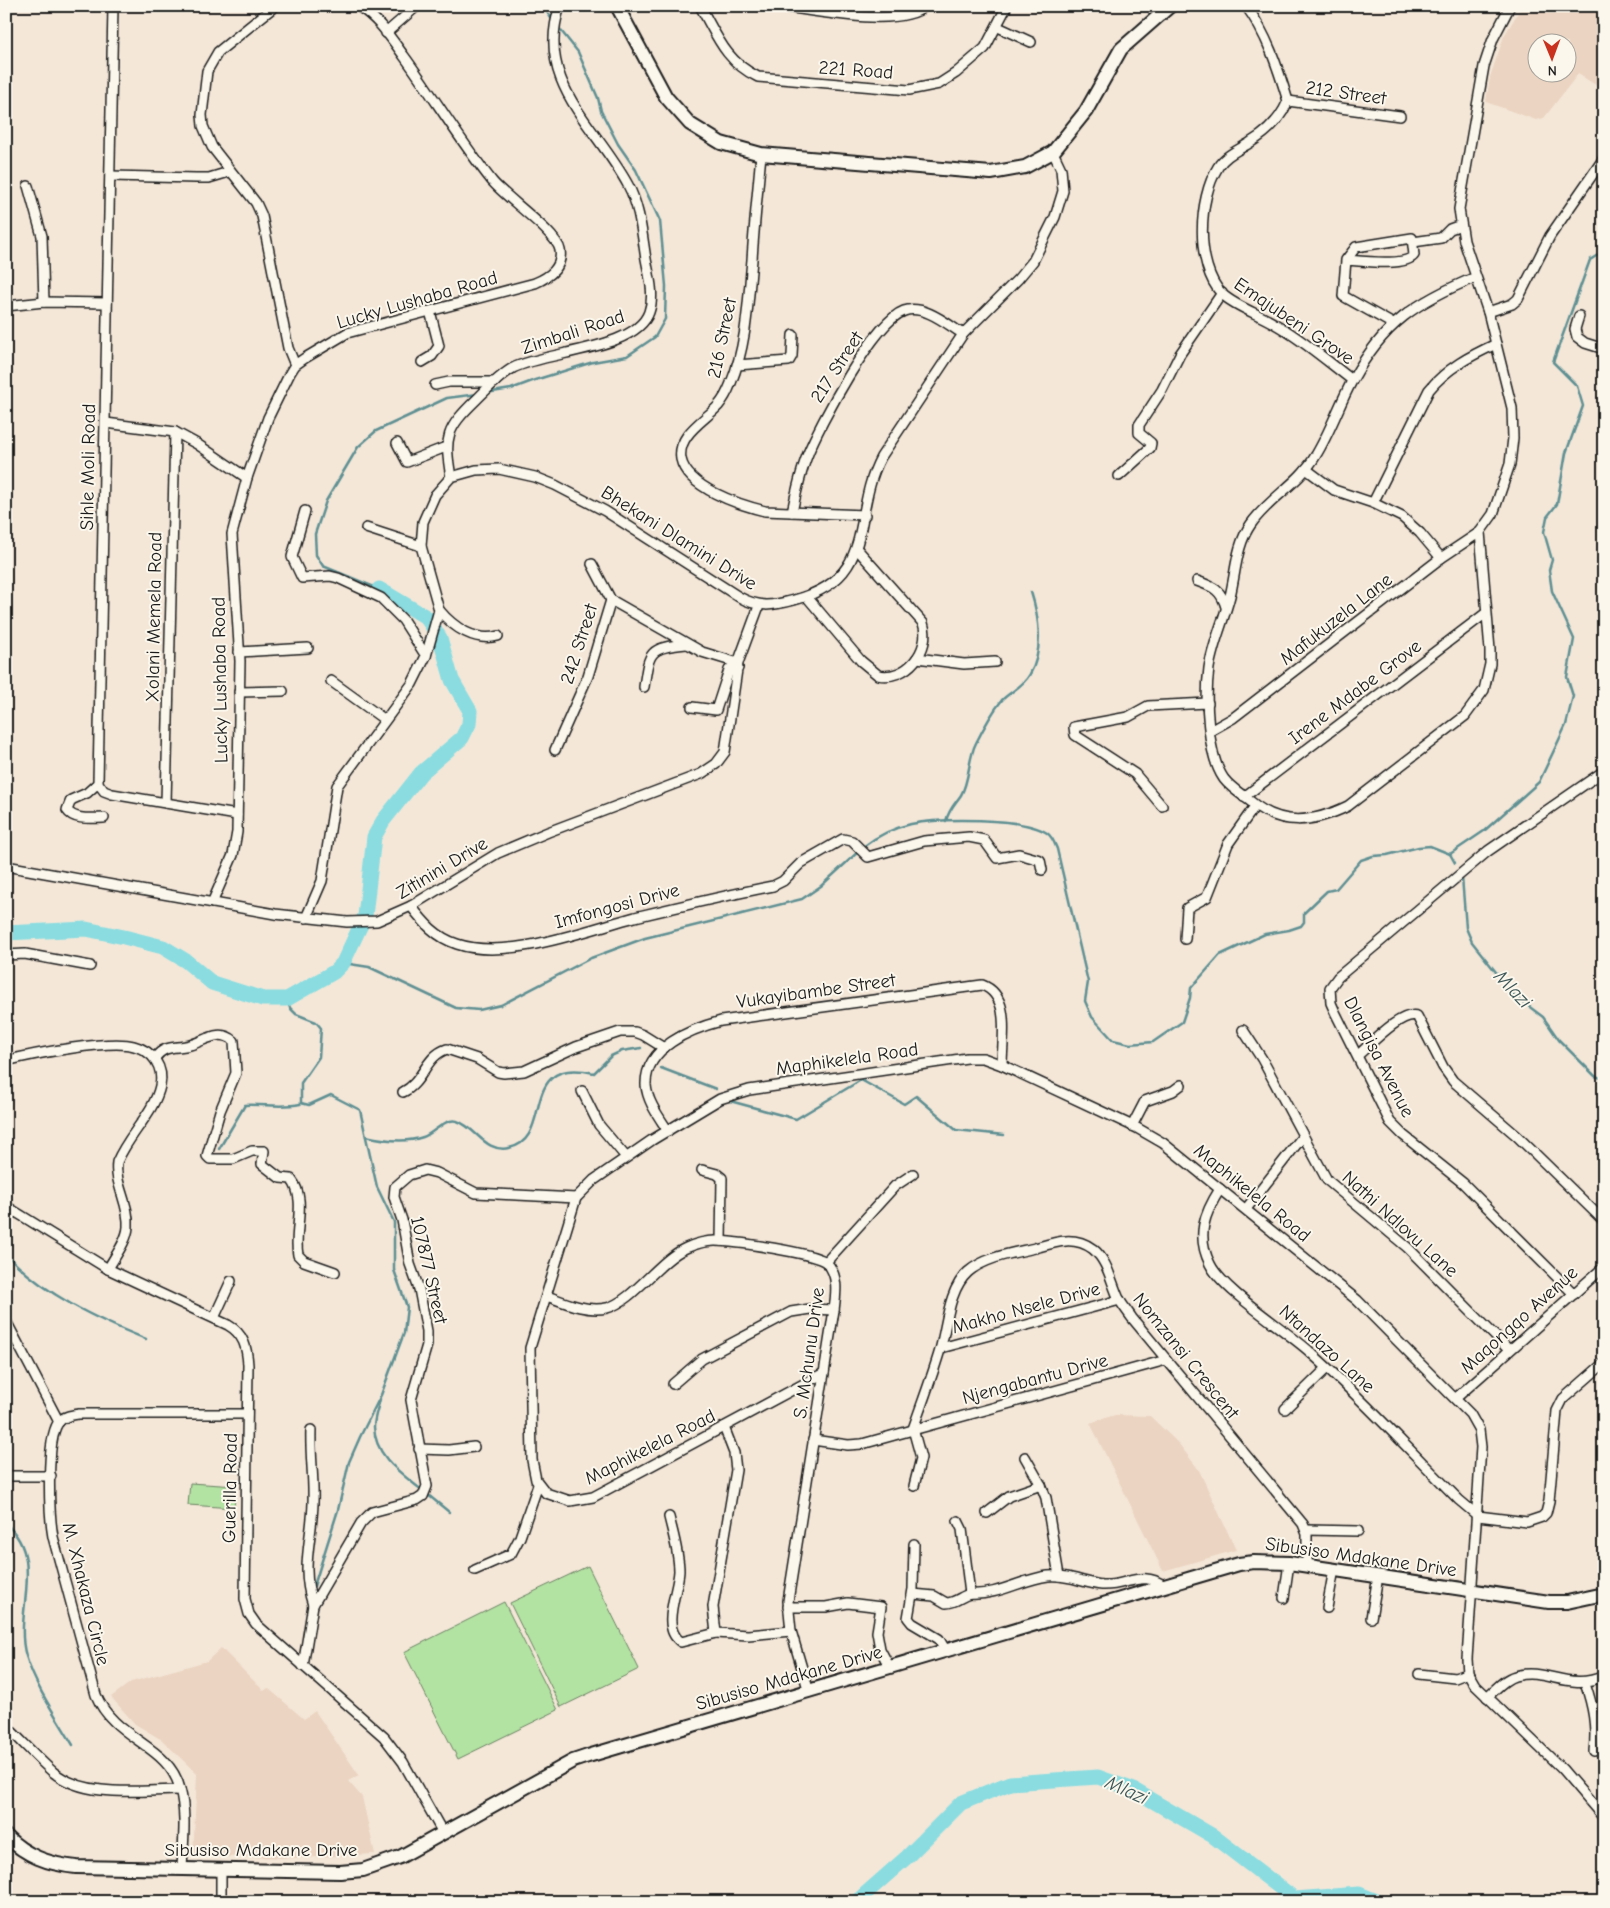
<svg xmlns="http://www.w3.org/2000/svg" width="1610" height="1908" font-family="'Comic Neue',sans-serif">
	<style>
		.built { fill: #ebd4c1; fill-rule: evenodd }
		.pitch { fill: #b3e3a3; stroke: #688060 }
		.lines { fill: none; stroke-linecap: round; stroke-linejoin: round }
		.stream { stroke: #5e8f92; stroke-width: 2.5 }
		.river { stroke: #8adce0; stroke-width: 15 }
		.street-casing { stroke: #1c1c1c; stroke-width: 12 }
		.secondary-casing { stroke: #1c1c1c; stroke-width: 16 }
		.street { stroke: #fbf7ec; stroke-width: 9 }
		.secondary { stroke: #fbf7ec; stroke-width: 12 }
		.labels { text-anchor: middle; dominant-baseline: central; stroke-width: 4; stroke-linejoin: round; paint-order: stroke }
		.street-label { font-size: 19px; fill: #1c1c1c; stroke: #fbf7ec }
		.water-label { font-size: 20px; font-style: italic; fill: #3d5657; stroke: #fbf7ec }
	</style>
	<rect width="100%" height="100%" fill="#f4e7d8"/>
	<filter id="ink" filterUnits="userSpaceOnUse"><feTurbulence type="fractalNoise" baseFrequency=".02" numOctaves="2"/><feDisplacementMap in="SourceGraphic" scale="10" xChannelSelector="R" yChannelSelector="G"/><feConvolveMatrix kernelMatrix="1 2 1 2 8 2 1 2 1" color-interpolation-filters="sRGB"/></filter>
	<g filter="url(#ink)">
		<!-- built -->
		<g class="built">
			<path d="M 1522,6 L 1604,6 L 1604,90 L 1578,74 L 1544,118 L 1536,120 L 1486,102 L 1490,77 L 1504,36 ZM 1538,42 L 1568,42 L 1568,72 L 1538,72 Z"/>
			<path d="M 1115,1415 L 1150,1416 L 1179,1444 L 1199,1470 L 1236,1550 L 1163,1571 L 1090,1423 Z"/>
			<path d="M 221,1648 L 264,1691 L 268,1688 L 304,1719 L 315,1711 L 359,1775 L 348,1781 L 362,1797 L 375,1854 L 300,1858 L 193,1856 L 197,1774 L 162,1740 L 135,1724 L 111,1697 L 131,1682 L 207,1661 Z"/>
		</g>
		<!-- pitch -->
		<g class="pitch">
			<path d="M 190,1483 L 236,1486 L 234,1508 L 188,1505 Z"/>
			<path d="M 588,1566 L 639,1669 L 561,1707 L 510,1603 Z"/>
			<path d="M 504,1602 L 558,1710 L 458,1759 L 404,1652 Z"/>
		</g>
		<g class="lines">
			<!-- stream -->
			<g class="stream">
				<path d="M 543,6 L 553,21"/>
				<path d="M 486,393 L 511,389 L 535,380 L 593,362 L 627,356 L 655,337 L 665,319 L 666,286 L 660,221 L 636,170 L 618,144 L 601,111 L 598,98 L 578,52 L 558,27"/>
				<path d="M 379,589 L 323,566 L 316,555 L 315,534 L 326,501 L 358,447 L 376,431 L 447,398 L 478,394"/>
				<path d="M 946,821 C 949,809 955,804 961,795 C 970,780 968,758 976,743 C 982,731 994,710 1002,700 C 1011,691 1023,687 1030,674 C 1044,650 1039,617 1031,592"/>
				<path d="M 863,847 C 877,836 893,828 911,824 C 939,818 1023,817 1047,833 C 1052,836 1055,844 1057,849 L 1088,982 L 1085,1001 L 1092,1017 L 1113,1040 L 1130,1044 L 1153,1042 L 1182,1022 L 1190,998 L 1191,988 L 1220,955 L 1265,934 L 1289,930 L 1301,926 L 1304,922 L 1304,913 L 1327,891 L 1336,889 L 1361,860 L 1373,856 L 1387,855 L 1419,847 L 1430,846 L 1450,854 L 1455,863"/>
				<path d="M 1450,854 L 1484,831 L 1539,782 L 1566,725 L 1573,696 L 1567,677 L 1574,639 L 1552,591 L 1549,570 L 1552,560 L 1544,532 L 1547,517 L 1557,504 L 1566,453 L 1583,406 L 1577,386 L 1553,362 L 1590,260 L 1604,251"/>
				<path d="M 1462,877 L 1466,928 L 1472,942 L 1515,996 L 1543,1017 L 1559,1040 L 1595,1076 L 1604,1079"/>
				<path d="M 343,963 L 369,967 L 456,1008 L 479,1010 L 501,1005 L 591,958 L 645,938 L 802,899 L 821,886 L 859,851"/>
				<path d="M 287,999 L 290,1008 L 296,1014 L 316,1022 L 321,1028 L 319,1057 L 301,1083 L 301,1103 L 309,1105 L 331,1095 L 360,1110 L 377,1187 L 394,1222 L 394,1270 L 407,1307 L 404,1333 L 381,1395 L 360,1437 L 349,1462 L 338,1510 L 314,1586"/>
				<path d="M 661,1068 L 716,1089"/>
				<path d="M 730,1101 L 796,1119 L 861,1080 L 904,1104 L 916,1096 L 956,1130 L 1004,1135"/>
				<path d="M 366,1136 C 383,1140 406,1143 423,1137 C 433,1134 446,1117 457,1121 C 477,1128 485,1153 509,1148 C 556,1139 516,1055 594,1073 L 611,1056 L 622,1051 L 641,1048"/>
				<path d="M 219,1149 L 245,1105 C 263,1104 283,1108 300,1104"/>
				<path d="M 6,1254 C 43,1294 96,1319 146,1339"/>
				<path d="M 380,1399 C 378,1408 374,1418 374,1427 C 375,1457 401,1473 423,1491"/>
				<path d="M 427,1494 L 449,1512"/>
				<path d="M 6,1524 C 47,1560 13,1613 26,1656 C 35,1686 57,1718 73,1745"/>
			</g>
			<!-- river -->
			<g class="river">
				<path d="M 6,933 L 86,929 L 124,937 L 163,947 L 186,961 L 212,983 L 263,999 L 287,999 L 334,972 L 343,963 L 365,916 L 374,837 L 383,821 L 421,773 L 462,738 L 469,724 L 470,711 L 452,680 L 440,638 L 426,617 L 379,589"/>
				<path d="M 856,1902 L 907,1857 L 961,1803 L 1010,1783 L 1098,1777 L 1134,1790 L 1213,1836 L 1295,1899 L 1359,1894 L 1379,1902"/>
			</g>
			<!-- street casing -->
			<g class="street-casing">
				<g id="street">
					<path d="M 113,6 L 98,783 L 104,791 L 112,794 L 237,815"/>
					<path d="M 275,6 L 218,52 L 207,71 L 202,115 L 203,126 L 212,147 L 256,203 L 262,216 L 288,348 L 295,365"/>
					<path d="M 700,6 C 717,36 726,62 758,77 L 909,90 L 939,84 L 956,73 L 985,48 L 1007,6"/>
					<path d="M 778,6 C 812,10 901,29 925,6"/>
					<path d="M 1246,6 C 1267,34 1278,68 1288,101 C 1280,120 1268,132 1251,142 C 1239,150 1225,155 1218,167 C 1198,199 1195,265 1222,294 C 1236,307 1259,314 1275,324 C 1302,339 1327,361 1352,380"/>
					<path d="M 998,27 L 1031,42"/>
					<path d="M 386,33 L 417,6"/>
					<path d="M 1288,101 L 1400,116"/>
					<path d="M 761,154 C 758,189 754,225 752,260 C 748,301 747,344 731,383 C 728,391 724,399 718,406 C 704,421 677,435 681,459 C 687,488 740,505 765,511 L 865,515"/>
					<path d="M 111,176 L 196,178 L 209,178 L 229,172"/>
					<path d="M 28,186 L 42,236 L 44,302"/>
					<path d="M 1413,242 L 1441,238 L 1450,229 L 1461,225"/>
					<path d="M 1346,260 C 1360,261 1406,267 1414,255 L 1412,238 L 1356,247 L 1346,260 L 1343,296 L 1393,324"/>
					<path d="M 1476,277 C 1418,301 1383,323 1352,381 C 1339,405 1330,432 1316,455 C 1300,483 1269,498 1251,524 C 1236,545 1236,572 1230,596 C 1224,620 1213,643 1209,668 C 1205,697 1207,755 1224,779 C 1231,788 1241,794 1250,801 C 1281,827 1313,823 1348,806 L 1465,716 L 1484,690 L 1490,664 L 1490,650 L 1480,532 L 1493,514 L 1510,464 L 1513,438 L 1512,408 L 1488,312 L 1464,241 L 1459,209 L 1484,66 L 1493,39 L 1510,6"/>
					<path d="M 6,306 L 44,302 L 107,303"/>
					<path d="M 1488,312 L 1512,304 L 1518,299 L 1550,236 L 1604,158"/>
					<path d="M 1579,316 L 1575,329 L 1577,337 L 1585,343 L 1604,349"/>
					<path d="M 422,362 L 432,356 L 439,346 L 430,311"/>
					<path d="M 737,365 L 789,361 L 792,356 L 793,335"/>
					<path d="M 435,385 L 449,382 L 495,382"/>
					<path d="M 106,423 L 175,432 L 197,444 L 247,478"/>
					<path d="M 397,443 L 407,462 L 446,447"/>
					<path d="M 1306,469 L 1334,490 L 1373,503 L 1402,517 L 1420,533 L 1441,558"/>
					<path d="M 1119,476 L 1150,448 L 1151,443 L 1139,433 L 1139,425 L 1162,390 L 1180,354 L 1222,293"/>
					<path d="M 451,477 C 444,437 446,429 476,400 C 487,389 499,376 513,368 C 547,351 636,350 649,312 C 655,295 649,275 646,259 C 642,235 640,207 628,185 C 596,125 534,83 560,6"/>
					<path d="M 1373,503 L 1429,390 C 1447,368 1470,356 1496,344"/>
					<path d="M 305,511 L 292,557 L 302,578 L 330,576 L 338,578 L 381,598 L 403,620 L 426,656"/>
					<path d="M 792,512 C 796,493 800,474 807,456 C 819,425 874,322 904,311 C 924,304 947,324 963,334"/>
					<path d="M 366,528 L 421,546"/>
					<path d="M 592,564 L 611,600 L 702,652 L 738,663"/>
					<path d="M 1197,581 C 1214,587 1221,590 1226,607"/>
					<path d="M 807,597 L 861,661 L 878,675 C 906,681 932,650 923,623 L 857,549"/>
					<path d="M 439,610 C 454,628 475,642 498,636"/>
					<path d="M 239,652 L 308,648"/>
					<path d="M 917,658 L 964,664 L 995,662"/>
					<path d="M 331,681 L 385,720"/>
					<path d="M 644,687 C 649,651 649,648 686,644"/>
					<path d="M 239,692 L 283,691"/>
					<path d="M 692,707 L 716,710 L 729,670 L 732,667 L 738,668"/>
					<path d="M 1210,731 L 1233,718 L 1441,558 L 1480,532"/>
					<path d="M 555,750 L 588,676 L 611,600"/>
					<path d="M 98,783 L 87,793 L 71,800 L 67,810 C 74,821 93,818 104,818"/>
					<path d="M 1244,797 L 1486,613"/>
					<path d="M 166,803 L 175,432"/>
					<path d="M 1162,806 L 1135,774 L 1075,735 L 1074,727 L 1128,717 L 1148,706 L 1208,703"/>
					<path d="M 6,866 L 275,914 L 347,922 L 377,921 L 411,906 L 498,853 L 548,832 L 701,774 L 716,764 L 725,752 L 738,663 L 759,606"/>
					<path d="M 212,903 L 233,855 L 237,832 L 240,661 L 232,534 L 247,478 L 268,418 L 290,373 L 295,365 L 305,358 L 347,333 L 535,283 C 549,277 563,268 560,250 C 557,233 506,198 492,181 C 460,141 434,97 404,56 C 391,38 378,18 358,6"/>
					<path d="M 411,906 C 424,923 436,937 457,944 C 507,961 586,930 635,917 C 681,906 727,895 773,886 L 783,881 L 801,863 L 843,839 L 852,841 L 868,857 L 924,841 L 969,837 L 984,840 L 997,858 L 1019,854 L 1040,860 L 1042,870"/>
					<path d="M 306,918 L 322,881 L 337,786 L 412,684 L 426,656 L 439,610 L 421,546 L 423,522 L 435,495 L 451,477 L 476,470 L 499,469 L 535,477 L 555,485 L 605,511 L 739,597 C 759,608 772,606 794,600 C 879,578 850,515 881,457 L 963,334 L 1018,279 L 1033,261 L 1055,217 L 1063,191 L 1061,169 L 1053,152"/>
					<path d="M 1185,939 L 1187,908 L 1207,897 L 1228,844 L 1255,806"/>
					<path d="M 6,955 L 25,954 L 90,966"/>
					<path d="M 1243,1030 L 1262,1059 L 1327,1180 L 1408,1248 L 1509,1350"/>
					<path d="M 1358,1055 C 1371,1044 1401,1011 1417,1016 L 1443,1067 L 1453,1081 L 1517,1136 L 1604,1221"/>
					<path d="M 155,1058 C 165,1044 176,1049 190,1045 C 205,1041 219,1028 234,1041 L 236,1073 L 220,1111 L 207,1156 L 210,1159 L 233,1159 L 252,1151 L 264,1151 L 262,1164 L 280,1178 L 291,1179 C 308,1200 293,1231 298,1255 L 304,1261 L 335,1272"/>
					<path d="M 6,1061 C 32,1054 111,1039 134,1046 C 153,1051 164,1067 160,1086 C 154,1113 128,1135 117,1162 C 114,1184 130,1205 128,1227 C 127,1241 115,1256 108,1269"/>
					<path d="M 582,1091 L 599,1125 L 626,1157"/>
					<path d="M 403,1092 C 423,1083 425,1056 447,1049 L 477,1059 L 498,1072 L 504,1073 L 524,1071 L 576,1047 L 620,1032 L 635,1032 L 643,1035 L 664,1048"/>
					<path d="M 1132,1126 L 1145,1101 L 1173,1091 L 1181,1085"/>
					<path d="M 668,1131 C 659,1117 647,1101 646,1085 C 645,1047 691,1029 721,1021 L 982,985 C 1012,996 1002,1039 1002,1065"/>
					<path d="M 702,1170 L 717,1174 L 722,1178 L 721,1241"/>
					<path d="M 1220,1189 C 1204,1214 1196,1236 1210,1264 C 1223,1291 1286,1330 1310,1352 C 1362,1398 1410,1451 1459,1500 L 1478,1516 L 1527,1522 L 1542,1517 L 1546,1513 L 1549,1501 L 1557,1411 L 1563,1399 L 1604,1363"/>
					<path d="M 6,1206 L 108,1269 L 228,1325 C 244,1334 247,1348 248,1365 L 245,1599 L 249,1614 L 256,1624 L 384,1737 L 403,1762 L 443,1833"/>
					<path d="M 1246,1209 L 1303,1136"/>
					<path d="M 826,1262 L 895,1186 L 913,1174"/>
					<path d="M 1574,1294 L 1463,1183 L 1403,1135 L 1390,1122 L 1335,1012 L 1331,1003 L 1330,988 L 1338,977 L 1488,851 L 1604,771"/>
					<path d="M 547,1296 C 566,1303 586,1312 607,1308 C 633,1301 659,1260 686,1248 C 695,1244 705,1241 715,1241 C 732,1241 817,1253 827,1263 C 839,1276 836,1294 834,1310 L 788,1601 L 791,1631 L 809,1692"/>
					<path d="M 214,1318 L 231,1281"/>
					<path d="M 6,1321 L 59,1422"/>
					<path d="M 941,1348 L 1120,1300"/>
					<path d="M 824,1373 L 593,1497 L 570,1501 L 546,1493 L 536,1480 L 532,1460 L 530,1348 L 576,1198 L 594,1180 L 652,1140 L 720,1099 L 749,1090 L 967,1058 L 983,1058 L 1002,1065 L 1137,1128 L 1163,1143 L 1357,1300 L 1470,1414 L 1479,1430 L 1481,1447 L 1467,1659 L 1468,1673 L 1475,1685 L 1562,1769 L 1604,1818"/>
					<path d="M 673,1384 L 702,1359 L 791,1312 L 810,1309 L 834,1310"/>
					<path d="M 1456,1398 L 1604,1267"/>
					<path d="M 1285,1409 L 1327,1368"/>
					<path d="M 724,1427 L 734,1453 L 736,1470 L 713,1607 L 716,1633 L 748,1635 L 791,1631"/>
					<path d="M 913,1429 C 922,1403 932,1377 940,1350 C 947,1326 948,1290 968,1272 C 985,1257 1014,1253 1035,1248 C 1055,1242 1074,1235 1093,1249 C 1108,1261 1111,1282 1119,1299 C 1123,1306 1128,1312 1132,1318 L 1303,1524 L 1307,1534 L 1307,1566"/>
					<path d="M 913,1429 L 921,1458 L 914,1486"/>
					<path d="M 311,1430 C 310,1455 314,1478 313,1503 C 312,1541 300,1567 313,1605"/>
					<path d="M 813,1440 L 848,1445 L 862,1444 L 1166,1360"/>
					<path d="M 419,1449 L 449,1450 L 474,1447"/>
					<path d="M 1025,1457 L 1041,1485 L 1046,1498 L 1059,1576"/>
					<path d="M 6,1476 L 51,1476"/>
					<path d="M 987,1513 L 1009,1496 L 1041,1485"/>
					<path d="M 669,1517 C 673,1534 679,1553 679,1571 C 678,1592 660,1628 681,1642 L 716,1633"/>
					<path d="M 958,1521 L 962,1529 L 970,1594 C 998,1596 1022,1579 1048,1576 C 1067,1574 1084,1583 1102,1585 C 1125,1587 1143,1569 1164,1586"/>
					<path d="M 1306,1530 L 1358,1531"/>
					<path d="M 914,1544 L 913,1589 L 908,1618 L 912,1623 L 939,1639 L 946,1651"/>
					<path d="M 475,1570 L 511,1554 L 520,1537 L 538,1485"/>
					<path d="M 913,1594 L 934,1596 L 946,1603 C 956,1603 961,1596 970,1594"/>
					<path d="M 1284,1598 L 1289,1563"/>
					<path d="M 788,1607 L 826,1607 L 848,1603 L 881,1607 L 877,1632 L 880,1649 L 890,1668"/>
					<path d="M 1327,1608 L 1334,1569"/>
					<path d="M 1371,1618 L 1378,1576"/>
					<path d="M 303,1666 L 313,1605 L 361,1523 L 372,1512 L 417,1500 L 423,1496 L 427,1486 L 411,1400 L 427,1345 L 427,1331 L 419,1289 L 410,1264 L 402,1220 L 394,1197 L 395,1187 L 409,1175 L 425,1170 L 437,1173 L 476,1193 L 576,1198"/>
					<path d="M 1419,1674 L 1455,1678 L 1468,1673"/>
					<path d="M 1585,1683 C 1593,1706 1597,1726 1594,1751"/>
					<path d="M 1487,1697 C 1495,1690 1504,1679 1515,1676 C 1545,1667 1569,1692 1604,1676"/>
					<path d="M 6,1726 C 22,1741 37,1758 53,1772 C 86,1799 141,1790 180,1790"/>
					<path d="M 182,1869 C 183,1843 187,1815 180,1789 C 169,1744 115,1741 96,1695 L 53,1537 C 49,1514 46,1441 58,1423 C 63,1416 72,1415 79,1414 L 247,1414"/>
					<path d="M 221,1902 L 221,1870"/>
				</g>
			</g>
			<!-- secondary casing -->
			<g class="secondary-casing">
				<g id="secondary">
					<path d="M 617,6 L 666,97 L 690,124 L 721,143 L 761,154 L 991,173 L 1025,167 L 1053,152 L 1086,111 L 1121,49 L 1170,6"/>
					<path d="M 6,1836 C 26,1856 48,1864 76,1867 L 340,1872 L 363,1870 L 400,1857 L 573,1761 L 588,1756 L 1239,1564 L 1254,1562 L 1289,1563 L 1549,1602 L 1567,1602 L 1604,1594"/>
				</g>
			</g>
			<!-- street -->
			<use href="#street" class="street"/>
			<!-- secondary -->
			<use href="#secondary" class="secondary"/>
		</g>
	</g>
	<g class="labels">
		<!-- street labels -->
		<g class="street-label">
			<text transform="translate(856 70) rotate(4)">221 Road</text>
			<text transform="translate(1346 93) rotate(8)">212 Street</text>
			<text transform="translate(417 300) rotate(-16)">Lucky Lushaba Road</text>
			<text transform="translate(1294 321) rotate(34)">Emajubeni Grove</text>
			<text transform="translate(573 332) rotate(-18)">Zimbali Road</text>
			<text transform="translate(722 338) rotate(-78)">216 Street</text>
			<text transform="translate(837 367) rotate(-57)">217 Street</text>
			<text transform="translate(88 467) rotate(-89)">Sihle Moli Road</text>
			<text transform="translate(679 538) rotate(32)">Bhekani Dlamini Drive</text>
			<text transform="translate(154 617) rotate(-89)">Xolani Memela Road</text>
			<text transform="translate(1336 619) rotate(-38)">Mafukuzela Lane</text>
			<text transform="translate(579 644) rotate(-72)">242 Street</text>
			<text transform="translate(220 680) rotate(-91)">Lucky Lushaba Road</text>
			<text transform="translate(1355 692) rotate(-37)">Irene Mdabe Grove</text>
			<text transform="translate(442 868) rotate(-31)">Zitinini Drive</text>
			<text transform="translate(617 906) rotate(-15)">Imfongosi Drive</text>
			<text transform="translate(816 991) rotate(-8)">Vukayibambe Street</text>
			<text transform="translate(1379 1057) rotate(63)">Dlangisa Avenue</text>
			<text transform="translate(847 1059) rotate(-8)">Maphikelela Road</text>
			<text transform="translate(1252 1193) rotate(39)">Maphikelela Road</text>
			<text transform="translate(1400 1224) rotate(42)">Nathi Ndlovu Lane</text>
			<text transform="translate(429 1270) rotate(77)">107877 Street</text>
			<text transform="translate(1026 1308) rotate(-15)">Makho Nsele Drive</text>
			<text transform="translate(1519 1320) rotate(-42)">Maqongqo Avenue</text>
			<text transform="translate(1327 1349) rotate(42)">Ntandazo Lane</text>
			<text transform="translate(809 1353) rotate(-82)">S. Mchunu Drive</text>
			<text transform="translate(1186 1356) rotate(51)">Nomzansi Crescent</text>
			<text transform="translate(1035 1379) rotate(-15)">Njengabantu Drive</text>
			<text transform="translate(650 1447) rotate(-27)">Maphikelela Road</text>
			<text transform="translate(230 1488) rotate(-89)">Guerilla Road</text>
			<text transform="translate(1361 1557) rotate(8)">Sibusiso Mdakane Drive</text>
			<text transform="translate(86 1594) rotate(76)">M. Xhakaza Circle</text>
			<text transform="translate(789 1678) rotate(-16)">Sibusiso Mdakane Drive</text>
			<text x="261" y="1850">Sibusiso Mdakane Drive</text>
		</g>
		<!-- water labels -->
		<g class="water-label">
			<text transform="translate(1513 989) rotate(46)">Mlazi</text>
			<text transform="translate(1127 1790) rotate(24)">Mlazi</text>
		</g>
	</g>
	<!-- margin -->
	<rect width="1610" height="1908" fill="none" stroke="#fbf7ec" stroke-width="25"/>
	<rect x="12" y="12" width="1585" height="1883" fill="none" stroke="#1c1c1c" stroke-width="2" filter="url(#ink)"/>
	<!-- north arrow -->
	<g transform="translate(1552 58) rotate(179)"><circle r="24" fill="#fbf7ec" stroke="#a29f99"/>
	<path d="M0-4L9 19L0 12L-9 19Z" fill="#c8321e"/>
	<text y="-8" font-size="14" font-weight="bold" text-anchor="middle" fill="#1c1c1c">N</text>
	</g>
</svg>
